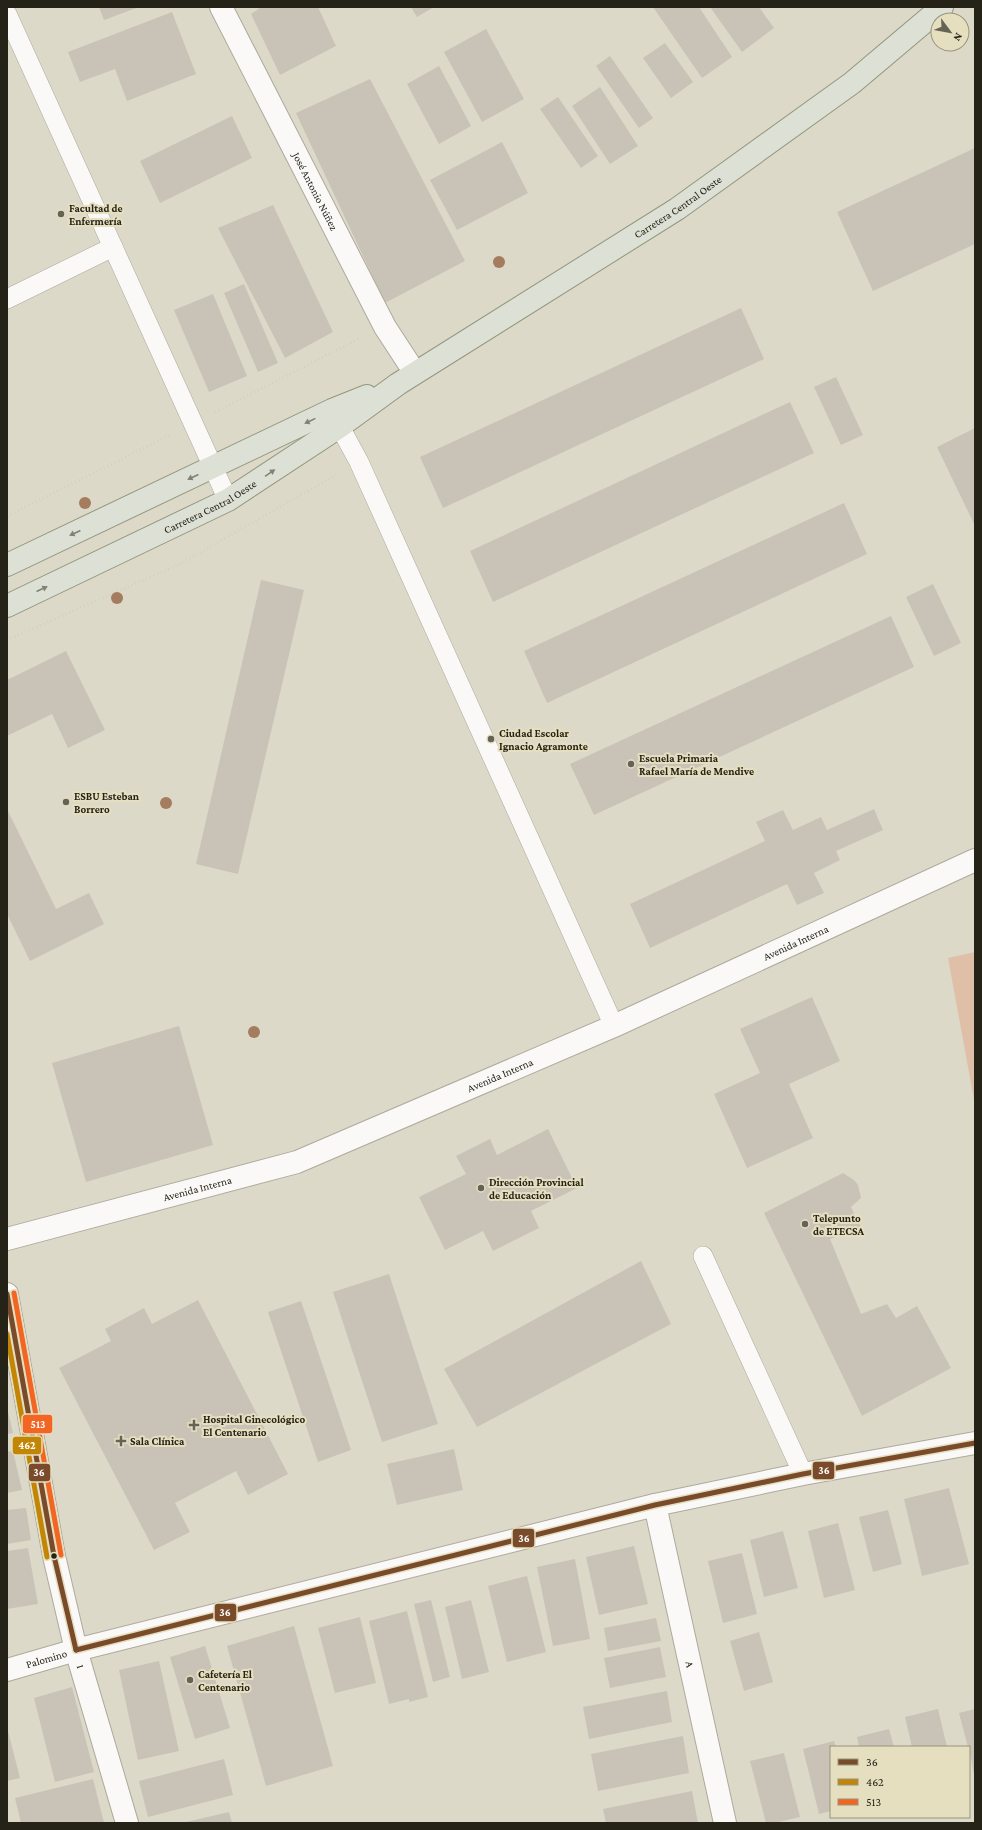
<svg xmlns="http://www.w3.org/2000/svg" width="982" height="1830" font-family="'Crimson Pro',serif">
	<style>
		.green { fill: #e0bfa9 }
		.building { fill: #c9c3b7 }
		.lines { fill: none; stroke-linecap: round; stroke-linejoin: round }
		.service-casing { stroke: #adaa9d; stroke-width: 20 }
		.minor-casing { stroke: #adaa9d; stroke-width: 24 }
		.tertiary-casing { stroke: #adaa9d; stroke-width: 24 }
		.primary-casing { stroke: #93967e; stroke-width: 24 }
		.path { stroke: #d0cfca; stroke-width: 2.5; stroke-dasharray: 1 3; stroke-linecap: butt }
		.service { stroke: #faf9f7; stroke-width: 19 }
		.minor { stroke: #faf9f7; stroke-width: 22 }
		.tertiary { stroke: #faf9f7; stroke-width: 22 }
		.primary { stroke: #dde0d4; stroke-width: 22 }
		.bus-1-casing { stroke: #e5dfc0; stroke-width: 8 }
		.bus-2-casing { stroke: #e5dfc0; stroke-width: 8 }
		.bus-3-casing { stroke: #e5dfc0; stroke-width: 8 }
		.bus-1 { stroke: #7a4b2a; stroke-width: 5 }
		.bus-2 { stroke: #c28506; stroke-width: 5 }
		.bus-3 { stroke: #f26522; stroke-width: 5 }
		.tree { fill: #a47c5e }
		.oneway { fill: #818276 }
		.poi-dot { fill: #656355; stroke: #e5dfc0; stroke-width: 1.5 }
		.bus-dot { fill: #252317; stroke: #e5dfc0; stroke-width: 1.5 }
		.labels { text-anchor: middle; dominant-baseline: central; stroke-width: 4; stroke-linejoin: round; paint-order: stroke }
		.street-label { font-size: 11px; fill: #252317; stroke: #e5dfc0 }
		.poi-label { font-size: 11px; font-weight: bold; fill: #252317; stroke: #e5dfc0; text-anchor: start }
		.line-badge { stroke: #e5dfc0; stroke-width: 1.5 }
		.badge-label { font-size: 11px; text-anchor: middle; font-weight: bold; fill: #fff }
	</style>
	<rect width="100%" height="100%" fill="#ddd9c8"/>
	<!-- green -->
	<path class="green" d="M 975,952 L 975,1105 L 948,958 Z"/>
	<!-- building -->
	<g class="building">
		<path d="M 99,7 L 139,7 L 104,20 Z"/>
		<path d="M 261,7 L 318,7 L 336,46 L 280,75 L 251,14 Z"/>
		<path d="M 411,7 L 434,7 L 417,17 Z"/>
		<path d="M 653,7 L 699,7 L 732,57 L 702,78 Z"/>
		<path d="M 710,7 L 759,7 L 774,28 L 742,52 Z"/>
		<path d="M 172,12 L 196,74 L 127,101 L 115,69 L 80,82 L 68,52 Z"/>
		<path d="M 486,29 L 524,99 L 482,122 L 444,52 Z"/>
		<path d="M 665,43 L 693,82 L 671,98 L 643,58 Z"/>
		<path d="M 610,56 L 653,118 L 639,128 L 596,66 Z"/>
		<path d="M 439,66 L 471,126 L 439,144 L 407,84 Z"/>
		<path d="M 370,79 L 465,261 L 385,303 L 296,113 Z"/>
		<path d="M 600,87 L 638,146 L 610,164 L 572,106 Z"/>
		<path d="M 558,97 L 598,156 L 581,168 L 540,109 Z"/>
		<path d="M 232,116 L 252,158 L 160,203 L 140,161 Z"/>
		<path d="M 502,142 L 528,193 L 457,230 L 430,180 Z"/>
		<path d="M 975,148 L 975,244 L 873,291 L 837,212 Z"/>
		<path d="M 273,205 L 333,332 L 285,358 L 218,228 Z"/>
		<path d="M 244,284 L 278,363 L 258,372 L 224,293 Z"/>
		<path d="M 213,294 L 247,376 L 209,392 L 174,310 Z"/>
		<path d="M 741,308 L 764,359 L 443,508 L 420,457 Z"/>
		<path d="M 836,377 L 863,435 L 841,445 L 814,387 Z"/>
		<path d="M 790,402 L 814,453 L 493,602 L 470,551 Z"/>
		<path d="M 975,428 L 975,526 L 937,447 Z"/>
		<path d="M 844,503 L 867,554 L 547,703 L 524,651 Z"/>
		<path d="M 261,580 L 304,590 L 238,874 L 196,864 Z"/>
		<path d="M 933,584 L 961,643 L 934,656 L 906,597 Z"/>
		<path d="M 891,616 L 914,667 L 594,815 L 570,764 Z"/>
		<path d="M 66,651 L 105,730 L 68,748 L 52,714 L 7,736 L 7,680 Z"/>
		<path d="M 7,809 L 56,909 L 89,893 L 104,924 L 30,961 L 7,914 Z"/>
		<path d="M 874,809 L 883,830 L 836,851 L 840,860 L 814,873 L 824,893 L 797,905 L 787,884 L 650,948 L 630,904 L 765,841 L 756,822 L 783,810 L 793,830 L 821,817 L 827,830 Z"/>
		<path d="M 812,997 L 840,1061 L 789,1084 L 813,1138 L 747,1168 L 714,1094 L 760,1073 L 740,1029 Z"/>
		<path d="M 179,1026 L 213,1145 L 86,1182 L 52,1063 Z"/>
		<path d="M 548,1129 L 577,1188 L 531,1211 L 539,1228 L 493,1251 L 483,1231 L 445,1250 L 419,1197 L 466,1174 L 456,1156 L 490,1139 L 497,1155 Z"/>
		<path d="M 843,1173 L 854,1180 L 858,1185 L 861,1198 L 851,1207 L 861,1227 L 830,1239 L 861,1314 L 887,1304 L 896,1318 L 917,1306 L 951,1368 L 862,1416 L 764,1213 Z"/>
		<path d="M 641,1261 L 671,1324 L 477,1427 L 444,1369 Z"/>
		<path d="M 389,1274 L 438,1424 L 382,1442 L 333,1292 Z"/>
		<path d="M 198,1300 L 288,1474 L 248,1495 L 236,1471 L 175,1503 L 190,1532 L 154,1550 L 59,1368 L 111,1341 L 105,1329 L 144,1308 L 152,1324 Z"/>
		<path d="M 301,1301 L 351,1450 L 318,1462 L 268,1312 Z"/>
		<path d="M 7,1407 L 13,1433 L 7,1434 Z"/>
		<path d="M 454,1449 L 463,1490 L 397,1505 L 387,1464 Z"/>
		<path d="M 13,1451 L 22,1490 L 7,1493 L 7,1452 Z"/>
		<path d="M 949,1488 L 969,1564 L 922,1576 L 904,1499 Z"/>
		<path d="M 26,1508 L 31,1540 L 7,1544 L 7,1510 Z"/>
		<path d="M 888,1510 L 902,1564 L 873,1572 L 859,1517 Z"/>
		<path d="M 838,1523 L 855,1590 L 824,1598 L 808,1531 Z"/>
		<path d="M 783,1531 L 798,1588 L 764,1597 L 750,1540 Z"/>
		<path d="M 634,1546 L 648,1604 L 599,1615 L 586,1557 Z"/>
		<path d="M 28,1548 L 38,1604 L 7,1609 L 7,1551 Z"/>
		<path d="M 742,1553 L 757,1614 L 723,1623 L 708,1561 Z"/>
		<path d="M 575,1559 L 590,1639 L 553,1646 L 537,1567 Z"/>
		<path d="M 527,1576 L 546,1652 L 507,1662 L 488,1586 Z"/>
		<path d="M 431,1600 L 450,1677 L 433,1682 L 414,1604 Z"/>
		<path d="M 471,1600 L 489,1672 L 462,1679 L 445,1607 Z"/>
		<path d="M 407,1611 L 428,1697 L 409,1702 L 409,1699 L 389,1704 L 369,1621 Z"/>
		<path d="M 360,1617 L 376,1683 L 335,1693 L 318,1628 Z"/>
		<path d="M 656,1618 L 661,1641 L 608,1651 L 604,1628 Z"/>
		<path d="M 294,1626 L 333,1766 L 266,1786 L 227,1646 Z"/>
		<path d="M 759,1632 L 773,1682 L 744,1691 L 730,1641 Z"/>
		<path d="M 205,1646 L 230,1728 L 195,1739 L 170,1657 Z"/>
		<path d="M 660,1647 L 666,1677 L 610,1688 L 604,1658 Z"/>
		<path d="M 159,1661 L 179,1751 L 138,1760 L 119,1670 Z"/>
		<path d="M 72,1687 L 94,1772 L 55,1782 L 34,1698 Z"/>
		<path d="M 667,1691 L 672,1722 L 589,1739 L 583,1707 Z"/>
		<path d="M 938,1709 L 947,1747 L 912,1747 L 905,1717 Z"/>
		<path d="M 975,1709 L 975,1775 L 974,1775 L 969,1747 L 968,1747 L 959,1713 Z"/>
		<path d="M 7,1727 L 20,1778 L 7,1781 Z"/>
		<path d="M 889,1729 L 894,1747 L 859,1747 L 857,1737 Z"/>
		<path d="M 683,1736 L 689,1773 L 598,1791 L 591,1754 Z"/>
		<path d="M 834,1741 L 836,1747 L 831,1747 L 831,1811 L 819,1814 L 803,1749 Z"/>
		<path d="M 784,1753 L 800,1817 L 774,1823 L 766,1823 L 750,1761 Z"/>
		<path d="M 224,1759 L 233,1795 L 148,1817 L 139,1781 Z"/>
		<path d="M 93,1779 L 104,1823 L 21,1823 L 15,1798 Z"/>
		<path d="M 692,1791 L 698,1823 L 606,1823 L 603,1809 Z"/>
		<path d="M 229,1812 L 232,1823 L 186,1823 L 186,1822 Z"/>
	</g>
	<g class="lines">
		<!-- service casing -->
		<g class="service-casing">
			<g id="service">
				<path d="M 7,14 L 228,500"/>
				<path d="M 7,299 L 113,247"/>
				<path d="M 333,414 L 359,462 L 614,1026"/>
				<path d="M 703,1256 L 803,1474"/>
			</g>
		</g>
		<!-- minor casing -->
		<g class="minor-casing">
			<g id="minor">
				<path id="s1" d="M 221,7 L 385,327 L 415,373"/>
				<path id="s2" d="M 7,1239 L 297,1162 L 614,1026 L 975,860"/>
				<path id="s3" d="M 655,1505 L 725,1823"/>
				<path id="s4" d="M 76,1650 L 127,1823"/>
			</g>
		</g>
		<!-- tertiary casing -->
		<g class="tertiary-casing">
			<g id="tertiary">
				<path d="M 7,1294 L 54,1556 L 76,1650"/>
				<path id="s5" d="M 7,1670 L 76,1650 L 655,1505 L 803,1474 L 975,1443"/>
			</g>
		</g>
		<!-- primary casing -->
		<g class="primary-casing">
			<g id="primary">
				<path d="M 7,565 L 332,410 L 367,396"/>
				<path id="s6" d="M 7,606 L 228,500 L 339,427 L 398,384 L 677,209 L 852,83 L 942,7"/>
			</g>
		</g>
		<!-- path -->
		<g class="path">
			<path d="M 215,412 L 361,338"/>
			<path d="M 7,516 L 170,435"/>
			<path d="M 7,640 L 178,565 L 336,475"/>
		</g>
		<!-- service -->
		<use href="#service" class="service"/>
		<!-- minor -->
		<use href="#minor" class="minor"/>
		<!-- tertiary -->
		<use href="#tertiary" class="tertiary"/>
		<!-- primary -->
		<use href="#primary" class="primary"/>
		<!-- bus-1 casing -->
		<g class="bus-1-casing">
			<g id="bus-1">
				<path d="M 7,1294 L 54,1556 L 76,1650"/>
				<path d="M 76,1650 L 655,1505 L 803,1474 L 975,1443"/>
			</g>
		</g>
		<!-- bus-2 casing -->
		<g class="bus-2-casing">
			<path id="bus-2" d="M 7,1334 L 47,1557"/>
		</g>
		<!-- bus-3 casing -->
		<g class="bus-3-casing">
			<path id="bus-3" d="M 14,1293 L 61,1555"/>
		</g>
		<!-- bus-1 -->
		<use href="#bus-1" class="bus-1"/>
		<!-- bus-2 -->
		<use href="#bus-2" class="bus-2"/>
		<!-- bus-3 -->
		<use href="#bus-3" class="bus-3"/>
	</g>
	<!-- trees -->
	<g class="tree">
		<circle cx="499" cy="262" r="6"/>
		<circle cx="85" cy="503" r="6"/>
		<circle cx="117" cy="598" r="6"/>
		<circle cx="166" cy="803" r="6"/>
		<circle cx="254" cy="1032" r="6"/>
	</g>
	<!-- one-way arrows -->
	<defs><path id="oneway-solid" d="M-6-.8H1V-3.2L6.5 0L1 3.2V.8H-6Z"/></defs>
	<g class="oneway">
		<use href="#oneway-solid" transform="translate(310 421) rotate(154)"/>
		<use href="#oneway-solid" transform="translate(270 473) rotate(-34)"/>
		<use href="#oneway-solid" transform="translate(193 477) rotate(155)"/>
		<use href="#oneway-solid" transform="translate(75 533) rotate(155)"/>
		<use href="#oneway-solid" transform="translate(42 589) rotate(-25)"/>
	</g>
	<!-- markers -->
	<g class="poi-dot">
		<circle cx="61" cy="214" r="4"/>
		<circle cx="491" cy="739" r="4"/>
		<circle cx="631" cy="764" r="4"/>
		<circle cx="66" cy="802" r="4"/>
		<circle cx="481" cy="1188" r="4"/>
		<circle cx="805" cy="1224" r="4"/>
		<path d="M192 1419h4v4h4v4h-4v4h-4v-4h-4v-4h4z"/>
		<path d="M119 1435h4v4h4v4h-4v4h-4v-4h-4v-4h4z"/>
		<circle cx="190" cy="1680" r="4"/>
	</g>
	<circle class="bus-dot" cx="54" cy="1556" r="3.5"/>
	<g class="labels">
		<!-- street labels -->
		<g class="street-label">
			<text stroke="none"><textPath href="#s1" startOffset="207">José Antonio Núñez</textPath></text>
			<text stroke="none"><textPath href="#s6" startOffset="782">Carretera Central Oeste</textPath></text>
			<text stroke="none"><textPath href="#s6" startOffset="226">Carretera Central Oeste</textPath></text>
			<text stroke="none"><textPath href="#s2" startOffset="845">Avenida Interna</textPath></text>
			<text stroke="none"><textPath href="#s2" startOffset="521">Avenida Interna</textPath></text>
			<text stroke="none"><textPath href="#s2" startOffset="197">Avenida Interna</textPath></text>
			<text stroke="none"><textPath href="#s5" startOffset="41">Palomino</textPath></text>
			<text stroke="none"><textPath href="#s3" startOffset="163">A</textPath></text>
			<text stroke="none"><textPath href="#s4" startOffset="17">1</textPath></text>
		</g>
		<!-- poi labels -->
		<g class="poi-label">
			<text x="69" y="208">Facultad de<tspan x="69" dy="13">Enfermería</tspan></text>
			<text x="499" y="733">Ciudad Escolar<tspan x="499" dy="13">Ignacio Agramonte</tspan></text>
			<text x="639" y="758">Escuela Primaria<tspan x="639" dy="13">Rafael María de Mendive</tspan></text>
			<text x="74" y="796">ESBU Esteban<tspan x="74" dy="13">Borrero</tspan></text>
			<text x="489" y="1182">Dirección Provincial<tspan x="489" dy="13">de Educación</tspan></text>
			<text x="813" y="1218">Telepunto<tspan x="813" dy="13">de ETECSA</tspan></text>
			<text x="203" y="1419">Hospital Ginecológico<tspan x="203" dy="13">El Centenario</tspan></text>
			<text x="130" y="1441">Sala Clínica</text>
			<text x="198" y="1674">Cafetería El<tspan x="198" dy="13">Centenario</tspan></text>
		</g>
	</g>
	<g class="line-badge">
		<rect x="22" y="1414" width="31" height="20" rx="4" fill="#f26522"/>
		<rect x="12" y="1436" width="30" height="19" rx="4" fill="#c28506"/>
		<rect x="812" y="1461" width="23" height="19" rx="4" fill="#7a4b2a"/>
		<rect x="28" y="1463" width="23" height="19" rx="4" fill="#7a4b2a"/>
		<rect x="512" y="1528" width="23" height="20" rx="4" fill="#7a4b2a"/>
		<rect x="214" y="1603" width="23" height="19" rx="4" fill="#7a4b2a"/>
	</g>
	<g class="badge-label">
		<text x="38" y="1428">513</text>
		<text x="27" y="1449">462</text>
		<text x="824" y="1474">36</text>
		<text x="39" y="1476">36</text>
		<text x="524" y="1542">36</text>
		<text x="225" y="1616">36</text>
	</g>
	<!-- border -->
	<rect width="982" height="1830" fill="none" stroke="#252317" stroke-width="16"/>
	<!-- legend -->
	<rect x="830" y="1746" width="140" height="72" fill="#e5dfc0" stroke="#98947c"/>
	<rect x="838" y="1759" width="20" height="6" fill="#7a4b2a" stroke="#98947c"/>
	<text x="866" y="1766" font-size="12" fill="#252317">36</text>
	<rect x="838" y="1779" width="20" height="6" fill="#c28506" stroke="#98947c"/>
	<text x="866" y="1786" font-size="12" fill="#252317">462</text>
	<rect x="838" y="1799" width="20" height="6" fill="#f26522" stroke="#98947c"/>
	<text x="866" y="1806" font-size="12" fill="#252317">513</text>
	<!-- north arrow -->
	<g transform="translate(950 32) rotate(122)"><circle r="19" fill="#e5dfc0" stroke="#98947c"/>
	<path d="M0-3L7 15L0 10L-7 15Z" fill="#656355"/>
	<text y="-6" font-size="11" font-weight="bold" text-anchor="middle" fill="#252317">N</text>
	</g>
</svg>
